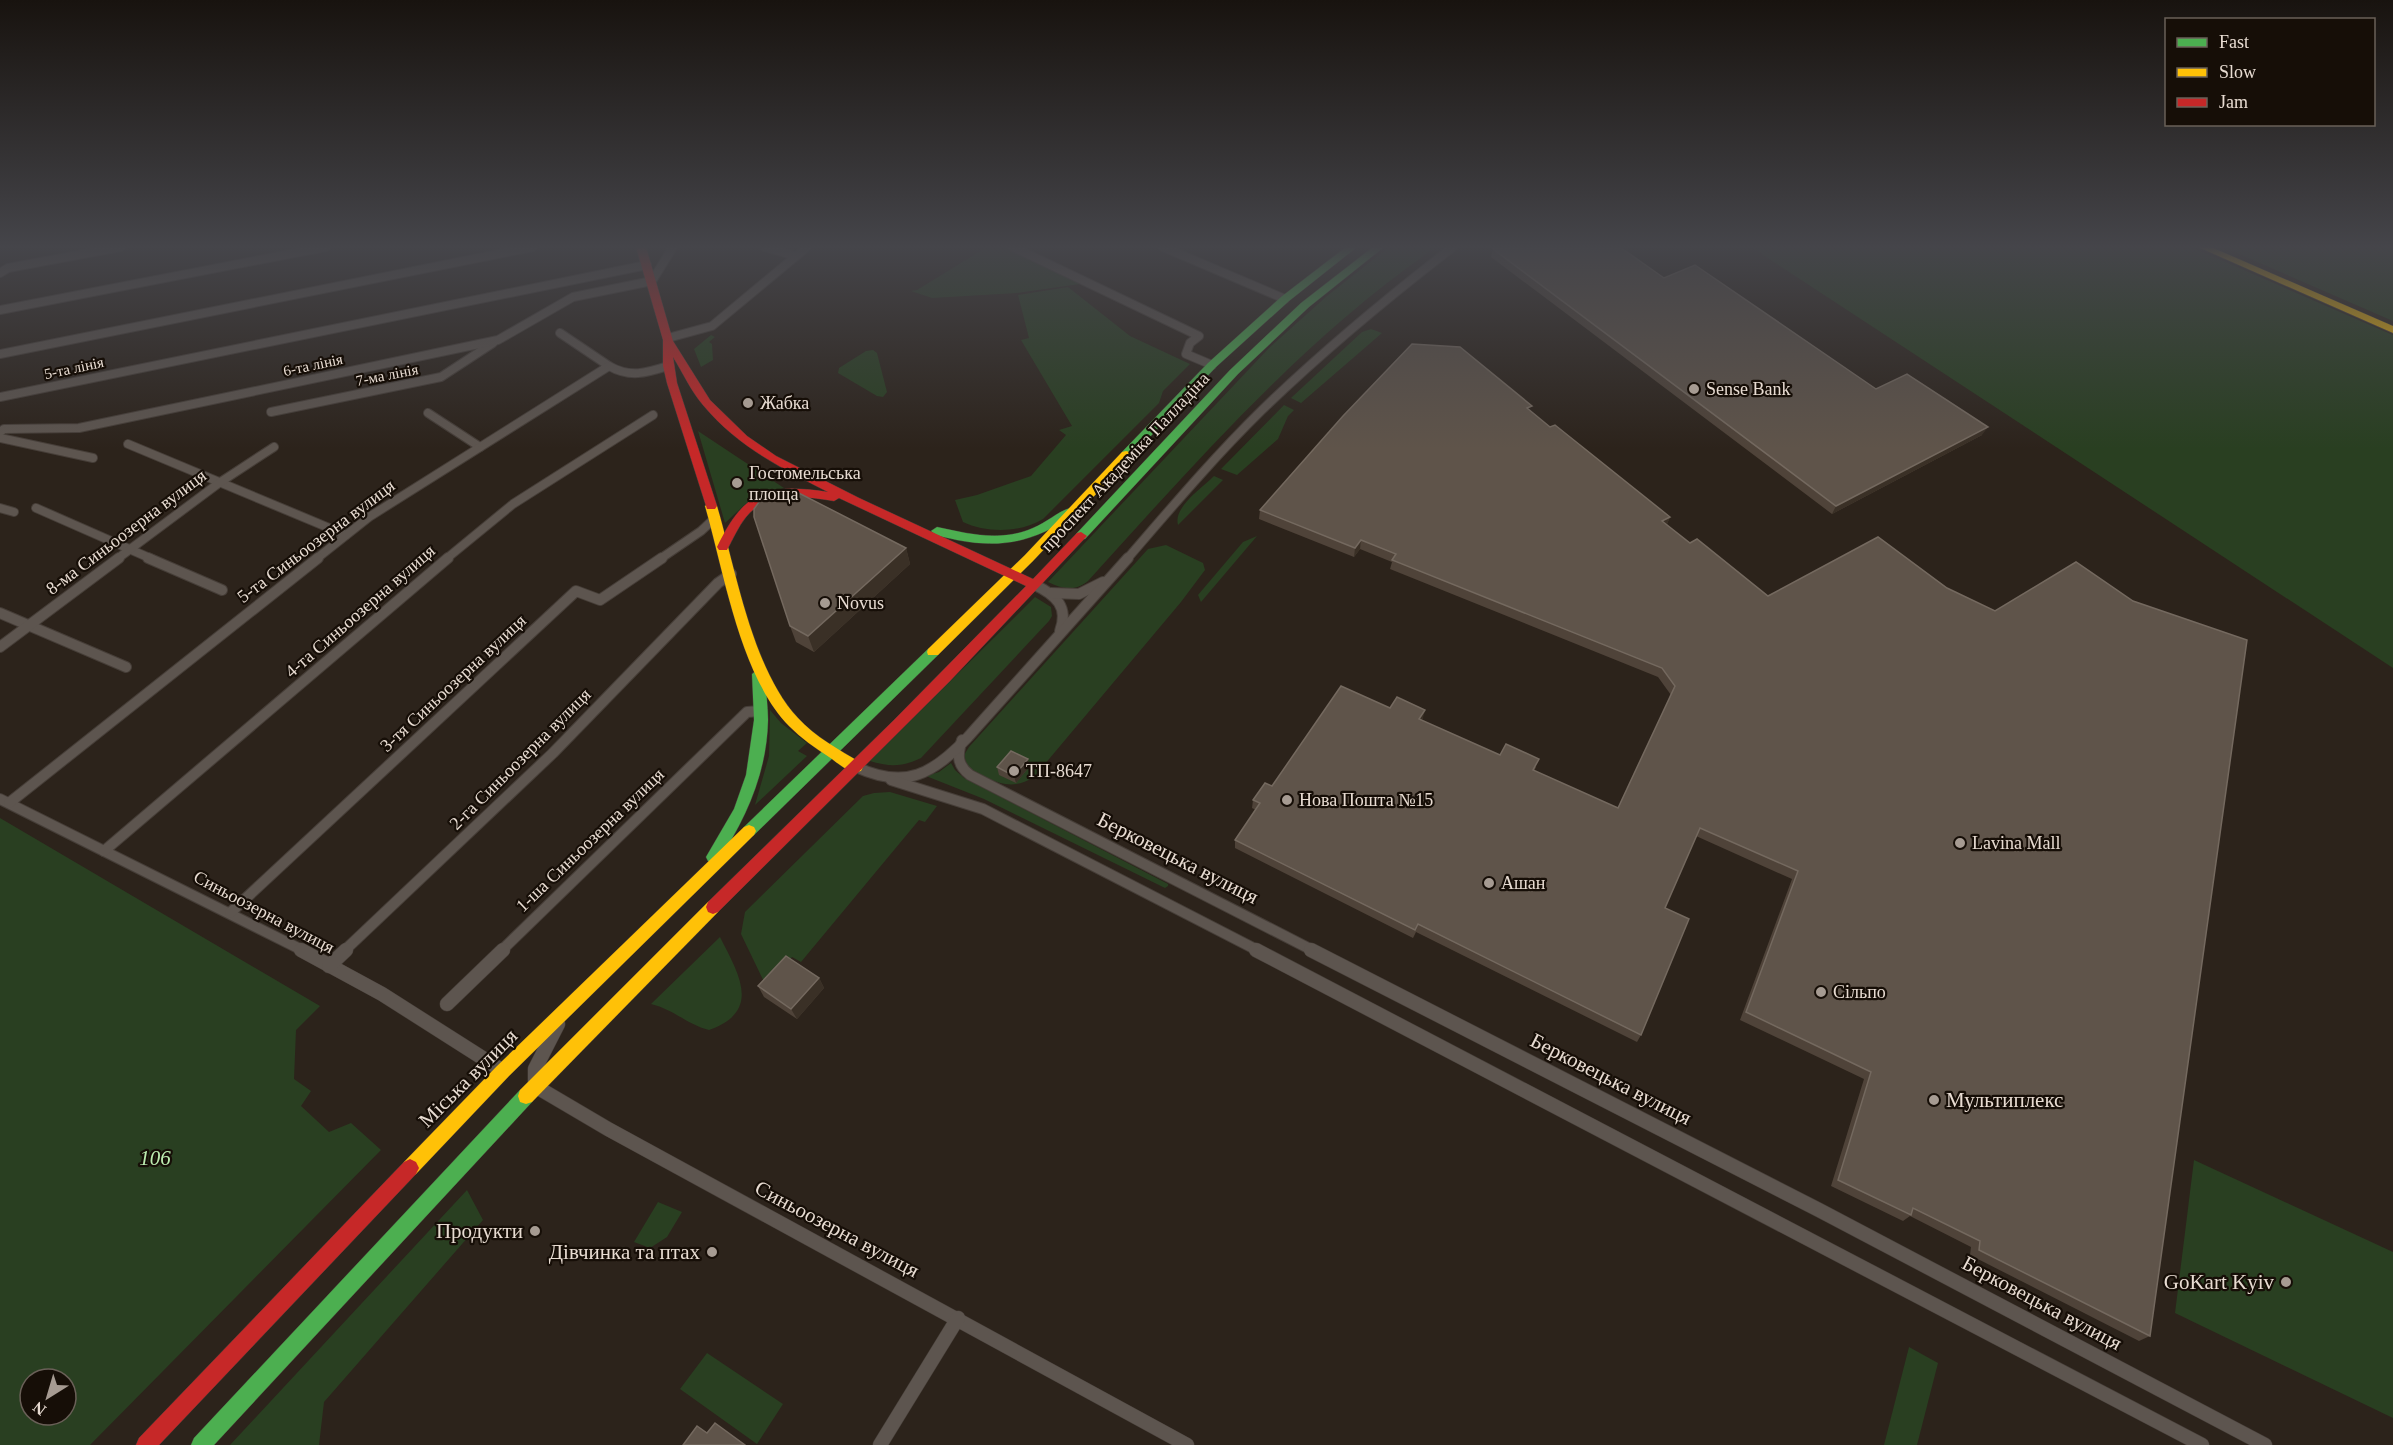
<svg xmlns="http://www.w3.org/2000/svg" width="2393" height="1445" font-family="'Times New Roman',serif">
	<style>
		.green { fill: #293f21; fill-rule: evenodd }
		.lines { fill: none; stroke-linecap: round; stroke-linejoin: round }
		.street-far2-casing { stroke: #463e38; stroke-width: 10 }
		.street-far1-casing { stroke: #463e38; stroke-width: 12 }
		.street-casing { stroke: #463e38; stroke-width: 15 }
		.fast-casing { stroke: #463e38; stroke-width: 1 }
		.slow-casing { stroke: #463e38; stroke-width: 1 }
		.jam-casing { stroke: #463e38; stroke-width: 1 }
		.street-far2 { stroke: #5d554f; stroke-width: 8 }
		.street-far1 { stroke: #5d554f; stroke-width: 10 }
		.street { stroke: #5d554f; stroke-width: 14 }
		.fast { fill: #4caf50; fill-rule: evenodd }
		.slow { fill: #ffc107; fill-rule: evenodd }
		.jam { fill: #c62828; fill-rule: evenodd }
		.wall { fill: #4f4339 }
		.shaded-wall { fill: #3a3026 }
		.building { fill: #5f544a; stroke: #74695f; stroke-width: 1.5 }
		.poi-dot { fill: #a69b92; stroke: #160e07; stroke-width: 2 }
		.labels { text-anchor: middle; dominant-baseline: central; stroke-width: 4.5; stroke-linejoin: round; paint-order: stroke }
		.far-street-label { font-size: 15px; fill: #e8dcd2; stroke: #160e07 }
		.poi-label { font-size: 18px; fill: #e8dcd2; stroke: #160e07; text-anchor: start }
		.street-label { font-size: 18px; fill: #e8dcd2; stroke: #160e07 }
		.near-street-label { font-size: 21px; fill: #e8dcd2; stroke: #160e07 }
		.near-poi-label { font-size: 21px; fill: #e8dcd2; stroke: #160e07; text-anchor: end }
		.near-park-label { font-size: 21px; font-style: italic; fill: #bcecb0; stroke: #160e07 }
	</style>
	<rect width="100%" height="100%" fill="#2c231b"/>
	<!-- green -->
	<g class="green">
		<path d="M 987,247 L 1008,247 L 1087,283 L 1017,293 L 932,298 L 911,291 L 917,290 Z"/>
		<path d="M 1389,247 L 1436,247 C 1303,339 1196,462 1088,581 C 1075,592 1062,589 1048,582 L 1269,348 L 1327,296 Z"/>
		<path d="M 1751,247 L 2191,247 L 2393,335 L 2393,668 Z"/>
		<path d="M 2223,247 L 2393,247 L 2393,321 Z"/>
		<path d="M 1068,287 L 1130,336 L 1190,364 L 1163,391 L 1159,403 L 1043,519 C 1021,533 986,533 963,522 L 955,500 L 977,495 L 1031,476 L 1066,435 L 1059,430 L 1072,426 L 1021,340 L 1029,338 L 1018,295 Z"/>
		<path d="M 1371,329 L 1382,333 L 1301,403 L 1291,398 L 1362,332 Z"/>
		<path d="M 711,335 L 715,337 L 709,342 L 712,344 L 713,360 L 701,367 L 694,349 Z"/>
		<path d="M 873,350 L 877,353 L 887,392 L 883,397 L 877,396 L 838,373 L 839,368 L 866,351 Z"/>
		<path d="M 1284,405 L 1294,410 L 1288,416 L 1278,439 L 1237,475 L 1221,469 Z"/>
		<path d="M 698,431 L 784,488 L 752,498 L 725,523 Z"/>
		<path d="M 1214,476 L 1223,480 L 1178,525 C 1173,507 1202,488 1214,476 Z"/>
		<path d="M 1257,536 L 1201,602 L 1198,595 L 1243,542 Z"/>
		<path d="M 1166,545 L 1203,563 L 1205,570 L 1181,602 L 1034,777 C 1009,793 991,780 968,768 L 964,755 L 969,747 L 1148,549 Z"/>
		<path d="M 1035,597 L 1051,607 L 1052,616 L 1049,621 L 921,758 C 902,767 889,767 870,761 Z"/>
		<path d="M 770,710 L 781,723 L 807,743 L 798,751 L 807,756 L 755,805 L 769,756 Z"/>
		<path d="M 951,763 L 955,770 L 964,778 L 1168,884 L 1168,886 L 1165,888 L 984,799 L 926,776 L 939,772 Z"/>
		<path d="M 890,792 L 937,806 L 925,822 L 919,820 L 801,962 L 792,957 L 766,986 L 741,934 L 745,912 L 863,796 L 874,793 Z"/>
		<path d="M 0,818 L 320,1006 L 296,1030 L 294,1079 L 311,1091 L 301,1106 L 329,1132 L 351,1123 L 381,1150 L 90,1445 L 0,1445 ZM 30,1379 L 66,1379 L 66,1415 L 30,1415 Z"/>
		<path d="M 720,937 C 738,973 763,1011 709,1030 C 688,1025 673,1009 651,1004 Z"/>
		<path d="M 2194,1160 L 2393,1252 L 2393,1418 L 2175,1313 Z"/>
		<path d="M 467,1190 L 483,1220 L 324,1402 L 319,1445 L 230,1445 Z"/>
		<path d="M 658,1202 L 682,1212 L 667,1237 L 650,1248 L 634,1242 Z"/>
		<path d="M 1909,1347 L 1938,1363 L 1917,1445 L 1884,1445 Z"/>
		<path d="M 707,1353 L 783,1404 L 757,1444 L 680,1389 Z"/>
	</g>
	<g class="lines">
		<!-- street-far2 casing -->
		<g class="street-far2-casing">
			<g id="street-far2">
				<path d="M 765,247 L 796,256"/>
				<path d="M 1013,247 L 1199,336 L 1190,343 L 1186,354 L 1212,365"/>
				<path d="M 1163,247 L 1285,299"/>
				<path d="M 0,273 L 8,268 L 121,247"/>
				<path d="M 0,310 L 326,247"/>
				<path d="M 560,333 L 609,366"/>
				<path d="M 668,338 L 712,326 L 807,247"/>
				<path d="M 0,354 L 533,247"/>
				<path d="M 0,397 L 647,265"/>
				<path d="M 271,412 L 441,377 L 493,343"/>
				<path d="M 428,413 L 480,447"/>
				<path d="M 0,432 L 4,429 L 79,428 L 498,340 L 573,297 L 652,281 L 673,247"/>
				<path d="M 0,438 L 93,458"/>
				<path d="M 128,444 L 346,535"/>
				<path d="M 0,508 L 14,512"/>
				<path d="M 36,508 L 152,559"/>
				<path d="M 117,559 L 219,483 L 274,447"/>
				<path d="M 316,559 L 369,517 L 609,366 C 630,378 646,373 668,366"/>
				<path d="M 446,559 L 513,504 L 653,415"/>
				<path d="M 660,559 L 701,531 L 715,518"/>
				<path d="M 1127,559 C 1171,508 1214,457 1262,410 C 1322,352 1387,298 1453,247"/>
			</g>
		</g>
		<!-- street-far1 casing -->
		<g class="street-far1-casing">
			<g id="street-far1">
				<path d="M 148,558 L 222,590"/>
				<path d="M 1035,585 C 1056,595 1069,607 1060,631"/>
				<path d="M 1051,593 L 1079,594 L 1103,582"/>
				<path d="M 0,613 L 126,667"/>
				<path d="M 0,647 L 119,558"/>
				<path d="M 962,740 C 957,755 957,765 970,775 L 1314,951"/>
				<path d="M 856,767 C 906,790 933,774 968,737 L 1128,558"/>
				<path d="M 891,780 L 983,809 L 1259,951"/>
				<path d="M 0,799 L 304,951"/>
				<path d="M 9,803 L 318,558"/>
				<path d="M 104,851 L 448,558"/>
				<path d="M 230,913 L 576,591 L 600,600 L 662,558"/>
				<path d="M 344,951 L 553,753 L 718,583 L 731,574"/>
				<path d="M 501,951 L 747,712 L 761,711"/>
			</g>
		</g>
		<!-- street casing -->
		<g class="street-casing">
			<g id="street">
				<path d="M 301,950 L 382,994 L 503,1071"/>
				<path d="M 1256,950 L 2202,1445"/>
				<path d="M 1311,950 L 1819,1210 L 2265,1445"/>
				<path d="M 329,966 L 346,950"/>
				<path d="M 447,1004 L 503,950"/>
				<path d="M 558,1024 L 535,1069 L 535,1086 L 608,1129 L 1187,1445"/>
				<path d="M 880,1445 L 958,1318"/>
			</g>
		</g>
		<!-- fast casing -->
		<g class="fast-casing">
			<g id="fast">
				<path d="M 1346,247 L 1357,247 L 1289,301 L 1216,367 L 1130,458 L 1122,458 L 1122,452 L 1208,363 L 1281,297 Z"/>
				<path d="M 1373,247 L 1384,247 L 1309,307 L 1238,374 L 1085,539 L 1077,539 L 1075,536 L 1077,533 L 1230,370 L 1301,303 Z"/>
				<path d="M 1070,508 L 1076,512 L 1074,515 C 1035,541 1004,549 957,540 C 949,538 937,537 931,531 L 937,527 C 969,534 1002,542 1033,528 C 1046,523 1057,512 1070,508 Z"/>
				<path d="M 933,647 L 939,652 L 938,655 L 754,835 L 749,837 L 744,835 L 742,831 L 744,827 L 928,649 Z"/>
				<path d="M 759,669 L 766,674 C 765,689 768,705 768,720 C 767,772 746,819 718,861 L 713,863 L 708,861 L 706,857 L 734,809 L 746,775 L 754,720 L 752,674 Z"/>
				<path d="M 526,1088 L 532,1090 L 534,1096 L 532,1102 L 214,1445 L 191,1445 L 194,1438 L 520,1090 Z"/>
			</g>
		</g>
		<!-- slow casing -->
		<g class="slow-casing">
			<g id="slow">
				<path d="M 2198,247 L 2211,247 L 2393,326 L 2393,333 Z"/>
				<path d="M 1126,451 L 1130,452 L 1130,458 L 1033,561 L 938,655 L 928,655 L 927,652 L 928,649 L 1025,555 L 1122,452 Z"/>
				<path d="M 711,502 L 717,506 C 736,570 752,669 798,718 C 815,737 840,750 861,763 L 863,767 L 861,771 C 850,775 838,763 829,757 C 815,748 801,738 789,726 C 740,676 724,572 705,506 Z"/>
				<path d="M 749,825 L 754,827 L 756,831 L 754,835 L 509,1076 L 416,1174 L 410,1177 L 404,1174 L 401,1168 L 404,1162 L 497,1066 L 744,827 Z"/>
				<path d="M 713,900 L 718,902 L 720,907 L 718,912 L 532,1102 L 526,1104 L 520,1102 L 518,1096 L 520,1090 L 708,902 Z"/>
			</g>
		</g>
		<!-- jam casing -->
		<g class="jam-casing">
			<g id="jam">
				<path d="M 636,247 L 646,247 L 673,341 L 710,400 L 747,436 L 776,456 L 859,498 L 1033,579 L 1077,533 L 1081,532 L 1087,536 L 950,681 L 718,912 L 713,914 L 708,912 L 706,907 L 708,902 L 894,720 L 1026,586 L 839,498 L 834,501 C 803,496 768,490 746,517 C 738,527 733,539 727,550 L 719,550 L 717,547 C 744,491 767,483 828,492 C 781,468 737,446 703,405 C 691,391 683,373 673,357 L 677,383 L 717,506 L 715,509 L 707,509 L 667,383 L 663,366 L 663,340 Z"/>
				<path d="M 410,1159 L 416,1162 L 419,1168 L 416,1174 L 159,1445 L 136,1445 L 139,1438 L 404,1162 Z"/>
			</g>
		</g>
		<!-- street-far2 -->
		<use href="#street-far2" class="street-far2"/>
		<!-- street-far1 -->
		<use href="#street-far1" class="street-far1"/>
		<!-- street -->
		<use href="#street" class="street"/>
		<!-- fast -->
		<use href="#fast" class="fast"/>
		<!-- slow -->
		<use href="#slow" class="slow"/>
		<!-- jam -->
		<use href="#jam" class="jam"/>
	</g>
	<!-- wall -->
	<g class="wall">
		<path d="M 1493,249 L 1664,278 L 1876,389 L 1982,435 L 1832,514 L 1491,257 Z"/>
		<path d="M 1530,411 L 1550,427 L 1670,517 L 1667,524 L 2150,1336 L 2139,1341 L 1970,1255 L 1971,1247 L 1910,1216 L 1903,1221 L 1831,1186 L 1864,1079 L 1740,1020 L 1792,879 L 1696,836 L 1665,908 L 1641,1035 L 1637,1042 L 1416,932 L 1413,938 L 1235,848 L 1235,840 L 1256,810 L 1252,808 L 1253,800 L 1390,708 L 1423,718 L 1421,721 L 1500,755 L 1536,767 L 1534,771 L 1618,808 L 1671,695 L 1658,677 L 1390,569 L 1392,562 L 1360,549 L 1354,557 L 1259,519 L 1260,510 Z"/>
		<path d="M 906,548 L 910,564 L 814,652 L 796,642 L 790,626 Z"/>
		<path d="M 1028,759 L 1029,767 L 1016,783 L 999,775 L 997,767 Z"/>
		<path d="M 819,978 L 824,988 L 797,1019 L 764,997 L 758,986 Z"/>
	</g>
	<!-- shaded-wall -->
	<g class="shaded-wall">
		<path d="M 1988,427 L 1982,435 L 1832,514 L 1836,506 Z"/>
		<path d="M 1670,517 L 1666,526 L 1662,521 Z"/>
		<path d="M 1361,540 L 1360,549 L 1354,557 L 1355,548 Z"/>
		<path d="M 906,548 L 910,564 L 814,652 L 808,636 Z"/>
		<path d="M 1425,710 L 1423,718 L 1417,728 L 1419,719 Z"/>
		<path d="M 1028,759 L 1029,767 L 1016,783 L 1014,776 Z"/>
		<path d="M 819,978 L 824,988 L 797,1019 L 791,1009 Z"/>
	</g>
	<!-- building -->
	<g class="building">
		<path d="M 1497,247 L 1620,247 L 1664,278 L 1695,265 L 1876,389 L 1907,374 L 1988,427 L 1836,506 L 1493,249 Z"/>
		<path d="M 1412,344 L 1460,347 L 1532,406 L 1527,408 L 1550,427 L 1555,425 L 1670,517 L 1662,521 L 1690,543 L 1697,539 L 1768,596 L 1878,537 L 1947,588 L 1995,611 L 2076,562 L 2133,601 L 2247,640 L 2150,1336 L 1979,1250 L 1980,1241 L 1913,1208 L 1911,1215 L 1838,1180 L 1871,1072 L 1746,1012 L 1798,871 L 1700,828 L 1665,908 L 1689,919 L 1641,1035 L 1418,924 L 1415,930 L 1235,840 L 1260,803 L 1253,800 L 1265,783 L 1272,786 L 1341,686 L 1390,708 L 1397,697 L 1425,710 L 1419,719 L 1500,755 L 1506,744 L 1539,759 L 1533,770 L 1618,808 L 1675,686 L 1662,668 L 1392,560 L 1396,554 L 1361,540 L 1355,548 L 1260,510 L 1343,416 Z"/>
		<path d="M 779,490 L 793,490 L 906,548 L 808,636 L 790,626 L 754,517 L 754,509 L 759,502 Z"/>
		<path d="M 1011,751 L 1028,759 L 1014,776 L 997,767 Z"/>
		<path d="M 786,956 L 819,978 L 791,1009 L 758,986 Z"/>
		<path d="M 715,1423 L 745,1445 L 683,1445 L 697,1426 L 707,1433 Z"/>
	</g>
	<!-- sky -->
	<linearGradient id="sky" x2="0" y2="1"><stop stop-color="#18130f"/><stop offset="0.55" stop-color="#45454a"/><stop offset="1" stop-color="#45454a" stop-opacity="0"/></linearGradient>
	<rect width="2393" height="449" fill="url(#sky)"/>
	<!-- markers -->
	<g class="poi-dot">
		<circle cx="1694" cy="389" r="6"/>
		<circle cx="748" cy="403" r="6"/>
		<circle cx="737" cy="483" r="6"/>
		<circle cx="825" cy="603" r="6"/>
		<circle cx="1014" cy="771" r="6"/>
		<circle cx="1287" cy="800" r="6"/>
		<circle cx="1960" cy="843" r="6"/>
		<circle cx="1489" cy="883" r="6"/>
		<circle cx="1821" cy="992" r="6"/>
		<circle cx="1934" cy="1100" r="6"/>
		<circle cx="535" cy="1231" r="6"/>
		<circle cx="712" cy="1252" r="6"/>
		<circle cx="2286" cy="1282" r="6"/>
	</g>
	<g class="labels">
		<!-- far-street labels -->
		<g class="far-street-label">
			<text transform="translate(313 365) rotate(-12)">6-та лінія</text>
			<text transform="translate(74 368) rotate(-12)">5-та лінія</text>
			<text transform="translate(387 375) rotate(-11)">7-ма лінія</text>
		</g>
		<!-- poi labels -->
		<g class="poi-label">
			<text x="1706" y="389">Sense Bank</text>
			<text x="760" y="403">Жабка</text>
			<text x="749" y="473">Гостомельська<tspan x="749" dy="21">площа</tspan></text>
			<text x="837" y="603">Novus</text>
			<text x="1026" y="771">ТП-8647</text>
			<text x="1299" y="800">Нова Пошта №15</text>
			<text x="1972" y="843">Lavina Mall</text>
			<text x="1501" y="883">Ашан</text>
			<text x="1833" y="992">Сільпо</text>
		</g>
		<!-- street labels -->
		<g class="street-label">
			<text transform="translate(1125 462) rotate(-47)">проспект Академіка Палладіна</text>
			<text transform="translate(126 532) rotate(-37)">8-ма Синьоозерна вулиця</text>
			<text transform="translate(316 541) rotate(-37)">5-та Синьоозерна вулиця</text>
			<text transform="translate(360 611) rotate(-41)">4-та Синьоозерна вулиця</text>
			<text transform="translate(453 683) rotate(-43)">3-тя Синьоозерна вулиця</text>
			<text transform="translate(520 759) rotate(-45)">2-га Синьоозерна вулиця</text>
			<text transform="translate(590 840) rotate(-44)">1-ша Синьоозерна вулиця</text>
			<text transform="translate(264 912) rotate(28)">Синьоозерна вулиця</text>
		</g>
		<!-- near-street labels -->
		<g class="near-street-label">
			<text transform="translate(1178 858) rotate(27)">Берковецька вулиця</text>
			<text transform="translate(468 1078) rotate(-45)">Міська вулиця</text>
			<text transform="translate(1611 1079) rotate(27)">Берковецька вулиця</text>
			<text transform="translate(837 1229) rotate(28)">Синьоозерна вулиця</text>
			<text transform="translate(2042 1303) rotate(28)">Берковецька вулиця</text>
		</g>
		<!-- near-poi labels -->
		<g class="near-poi-label">
			<text x="1946" y="1100" text-anchor="start">Мультиплекс</text>
			<text x="523" y="1231">Продукти</text>
			<text x="700" y="1252">Дівчинка та птах</text>
			<text x="2274" y="1282">GoKart Kyiv</text>
		</g>
		<!-- near-park labels -->
		<g class="near-park-label">
			<text x="155" y="1158">106</text>
		</g>
	</g>
	<!-- legend -->
	<rect x="2165" y="18" width="210" height="108" fill="#160e07" stroke="#6a6058" stroke-width="1.5"/>
	<rect x="2177" y="38" width="30" height="9" fill="#4caf50" stroke="#6a6058" stroke-width="1.5"/>
	<text x="2219" y="48" font-size="18" fill="#e8dcd2">Fast</text>
	<rect x="2177" y="68" width="30" height="9" fill="#ffc107" stroke="#6a6058" stroke-width="1.5"/>
	<text x="2219" y="78" font-size="18" fill="#e8dcd2">Slow</text>
	<rect x="2177" y="98" width="30" height="9" fill="#c62828" stroke="#6a6058" stroke-width="1.5"/>
	<text x="2219" y="108" font-size="18" fill="#e8dcd2">Jam</text>
	<!-- north arrow -->
	<g transform="translate(48 1397) rotate(217)"><circle r="28" fill="#160e07" stroke="#6a6058" stroke-width="1.5"/>
	<path d="M0-4.5L10 22L0 15L-10 22Z" fill="#a69b92"/>
	<text y="-9" font-size="16" font-weight="bold" text-anchor="middle" fill="#e8dcd2">N</text>
	</g>
</svg>
